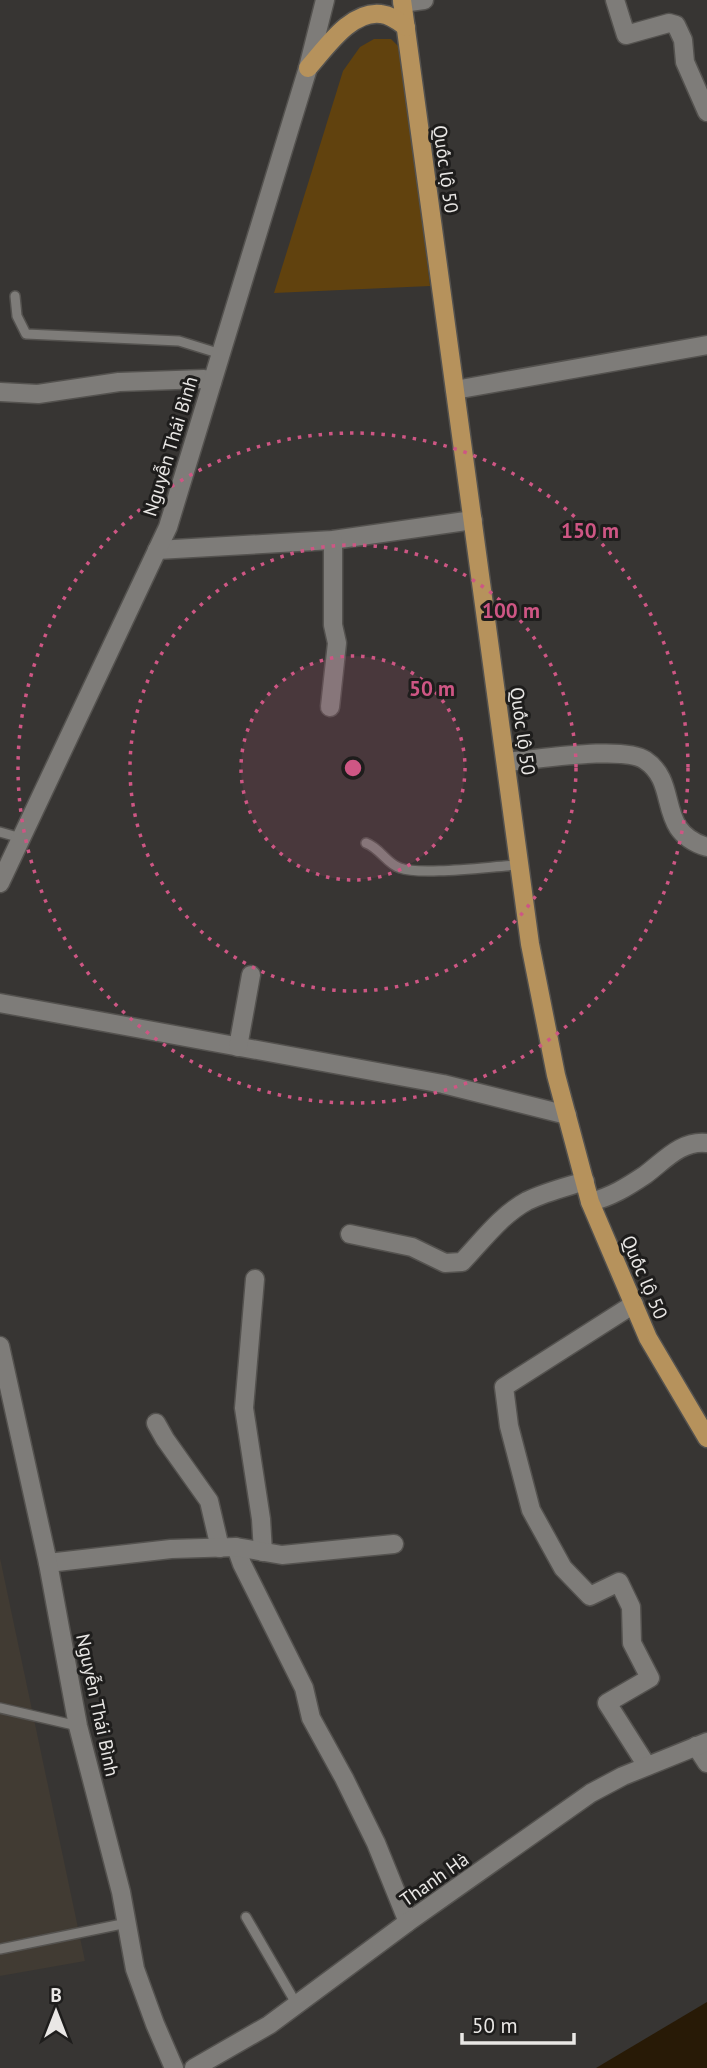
<svg xmlns="http://www.w3.org/2000/svg" width="707" height="2068" font-family="'PT Sans',sans-serif">
	<style>
		.built { fill: #413b33 }
		.green { fill: #61420e }
		.water { fill: #281a06 }
		.lines { fill: none; stroke-linecap: round; stroke-linejoin: round }
		.lane-casing { stroke: #54524f; stroke-width: 12 }
		.street-casing { stroke: #54524f; stroke-width: 21 }
		.secondary-casing { stroke: #54524f; stroke-width: 21 }
		.primary-casing { stroke: #54524f; stroke-width: 21 }
		.lane { stroke: #7e7c79; stroke-width: 9 }
		.street { stroke: #7e7c79; stroke-width: 18 }
		.secondary { stroke: #7e7c79; stroke-width: 18 }
		.primary { stroke: #b6925c; stroke-width: 18 }
		.ring { fill: none; stroke: #ce5684; stroke-width: 3.5; stroke-dasharray: 3.5 7 }
		.labels { text-anchor: middle; dominant-baseline: central; stroke-width: 6; stroke-linejoin: round; paint-order: stroke }
		.street-label { font-size: 19px; fill: #e9e7e5; stroke: #1e1d1c }
		.centre { fill: #ce5684; stroke: #1e1d1c; stroke-width: 3.5 }
		.ring-label { font-size: 21px; text-anchor: middle; font-weight: bold; fill: #ce5684; stroke: #1e1d1c; stroke-width: 6; stroke-linejoin: round; paint-order: stroke }
	</style>
	<rect width="100%" height="100%" fill="#373533"/>
	<!-- built -->
	<path class="built" d="M 0,1558 L 85,1961 L 0,1976 Z"/>
	<!-- green -->
	<path class="green" d="M 374,39 L 391,39 L 402,50 L 430,286 L 274,293 L 343,71 L 360,47 Z"/>
	<!-- water -->
	<path class="water" d="M 707,2002 L 707,2068 L 596,2068 Z"/>
	<g class="lines">
		<!-- lane casing -->
		<g class="lane-casing">
			<g id="lane">
				<path d="M 15,296 L 17,316 L 26,334 L 179,341 L 221,354"/>
				<path d="M 0,832 L 21,838"/>
				<path d="M 366,843 C 380,848 387,864 400,868 C 421,876 494,866 520,865"/>
				<path d="M 0,1708 L 78,1726"/>
				<path d="M 246,1917 L 297,2005"/>
				<path d="M 0,1949 L 127,1923"/>
			</g>
		</g>
		<!-- street casing -->
		<g class="street-casing">
			<g id="street">
				<path d="M 615,0 L 626,35 L 669,23 L 676,25 L 683,40 L 685,62 L 707,112"/>
				<path d="M 402,3 L 424,0"/>
				<path d="M 455,390 L 707,345"/>
				<path d="M 0,392 L 38,394 L 119,382 L 204,379 L 212,382"/>
				<path d="M 157,550 L 333,540 L 473,520"/>
				<path d="M 330,707 L 337,643 L 333,625 L 333,540"/>
				<path d="M 506,762 C 535,760 623,745 645,760 C 681,784 654,831 707,847"/>
				<path d="M 0,1003 L 443,1084 L 567,1115"/>
				<path d="M 238,1047 L 251,975"/>
				<path d="M 590,1202 C 611,1197 627,1187 645,1175 C 664,1161 681,1140 707,1143"/>
				<path d="M 350,1234 L 412,1247 L 445,1263 L 462,1262 C 482,1241 501,1215 527,1201 C 545,1192 566,1187 585,1181"/>
				<path d="M 255,1279 L 244,1408 L 261,1519 L 263,1552"/>
				<path d="M 634,1304 L 504,1387 L 509,1426 L 531,1510 L 563,1568 L 590,1596 L 619,1582 L 631,1607 L 632,1643 L 650,1678 L 607,1703 L 647,1766"/>
				<path d="M 156,1423 L 165,1439 L 209,1501 L 220,1548"/>
				<path d="M 236,1547 L 242,1564 L 304,1688 L 311,1718 L 344,1778 L 376,1843 L 408,1922"/>
				<path d="M 48,1563 L 171,1549 L 236,1547 L 282,1555 L 394,1544"/>
				<path d="M 696,1746 L 707,1763"/>
				<path d="M 194,2068 L 269,2025 L 408,1922 L 591,1793 L 623,1776 L 707,1742"/>
			</g>
		</g>
		<!-- secondary casing -->
		<g class="secondary-casing">
			<g id="secondary">
				<path d="M 0,883 L 168,527 L 308,68 L 325,0"/>
				<path d="M 0,1346 L 48,1563 L 78,1726 L 121,1892 L 135,1969 L 155,2024 L 174,2068"/>
			</g>
		</g>
		<!-- primary casing -->
		<g class="primary-casing">
			<g id="primary">
				<path d="M 402,0 L 530,944 L 556,1075 L 590,1202 L 648,1338 L 707,1438"/>
				<path d="M 308,68 C 326,48 351,10 381,14 C 391,15 398,21 406,27"/>
			</g>
		</g>
		<!-- lane -->
		<use href="#lane" class="lane"/>
		<!-- street -->
		<use href="#street" class="street"/>
		<!-- secondary -->
		<use href="#secondary" class="secondary"/>
		<!-- primary -->
		<use href="#primary" class="primary"/>
	</g>
	<!-- distance rings -->
	<circle cx="353" cy="768" r="112" fill="#ce5684" fill-opacity=".12"/>
	<g class="ring">
		<circle cx="353" cy="768" r="112"/>
		<circle cx="353" cy="768" r="223"/>
		<circle cx="353" cy="768" r="335"/>
	</g>
	<g class="labels">
		<!-- street labels -->
		<g class="street-label">
			<text transform="translate(446 169) rotate(82)">Quốc lộ 50</text>
			<text transform="translate(170 446) rotate(-73)">Nguyễn Thái Bình</text>
			<text transform="translate(523 731) rotate(82)">Quốc lộ 50</text>
			<text transform="translate(645 1277) rotate(67)">Quốc lộ 50</text>
			<text transform="translate(98 1705) rotate(78)">Nguyễn Thái Bình</text>
			<text transform="translate(434 1879) rotate(-35)">Thanh Hà</text>
		</g>
	</g>
	<circle cx="353" cy="768" r="10" class="centre"/>
	<g class="ring-label">
		<text x="590" y="538">150 m</text>
		<text x="511" y="618">100 m</text>
		<text x="432" y="696">50 m</text>
	</g>
	<!-- north arrow -->
	<g transform="translate(56 2012)" stroke="#1e1d1c" stroke-width="5" paint-order="stroke">
	<path d="M0-5L12 26L0 18L-12 26Z" fill="#e9e7e5"/>
	<text y="-10" font-size="19" font-weight="bold" text-anchor="middle" fill="#e9e7e5">B</text>
	</g>
	<!-- scale -->
	<path d="M462 2033v10h112v-10" fill="none" stroke="#e9e7e5" stroke-width="3.5"/>
	<text x="472" y="2033" font-size="21" fill="#e9e7e5" stroke="#1e1d1c" stroke-width="5" paint-order="stroke">50 m</text>
</svg>
